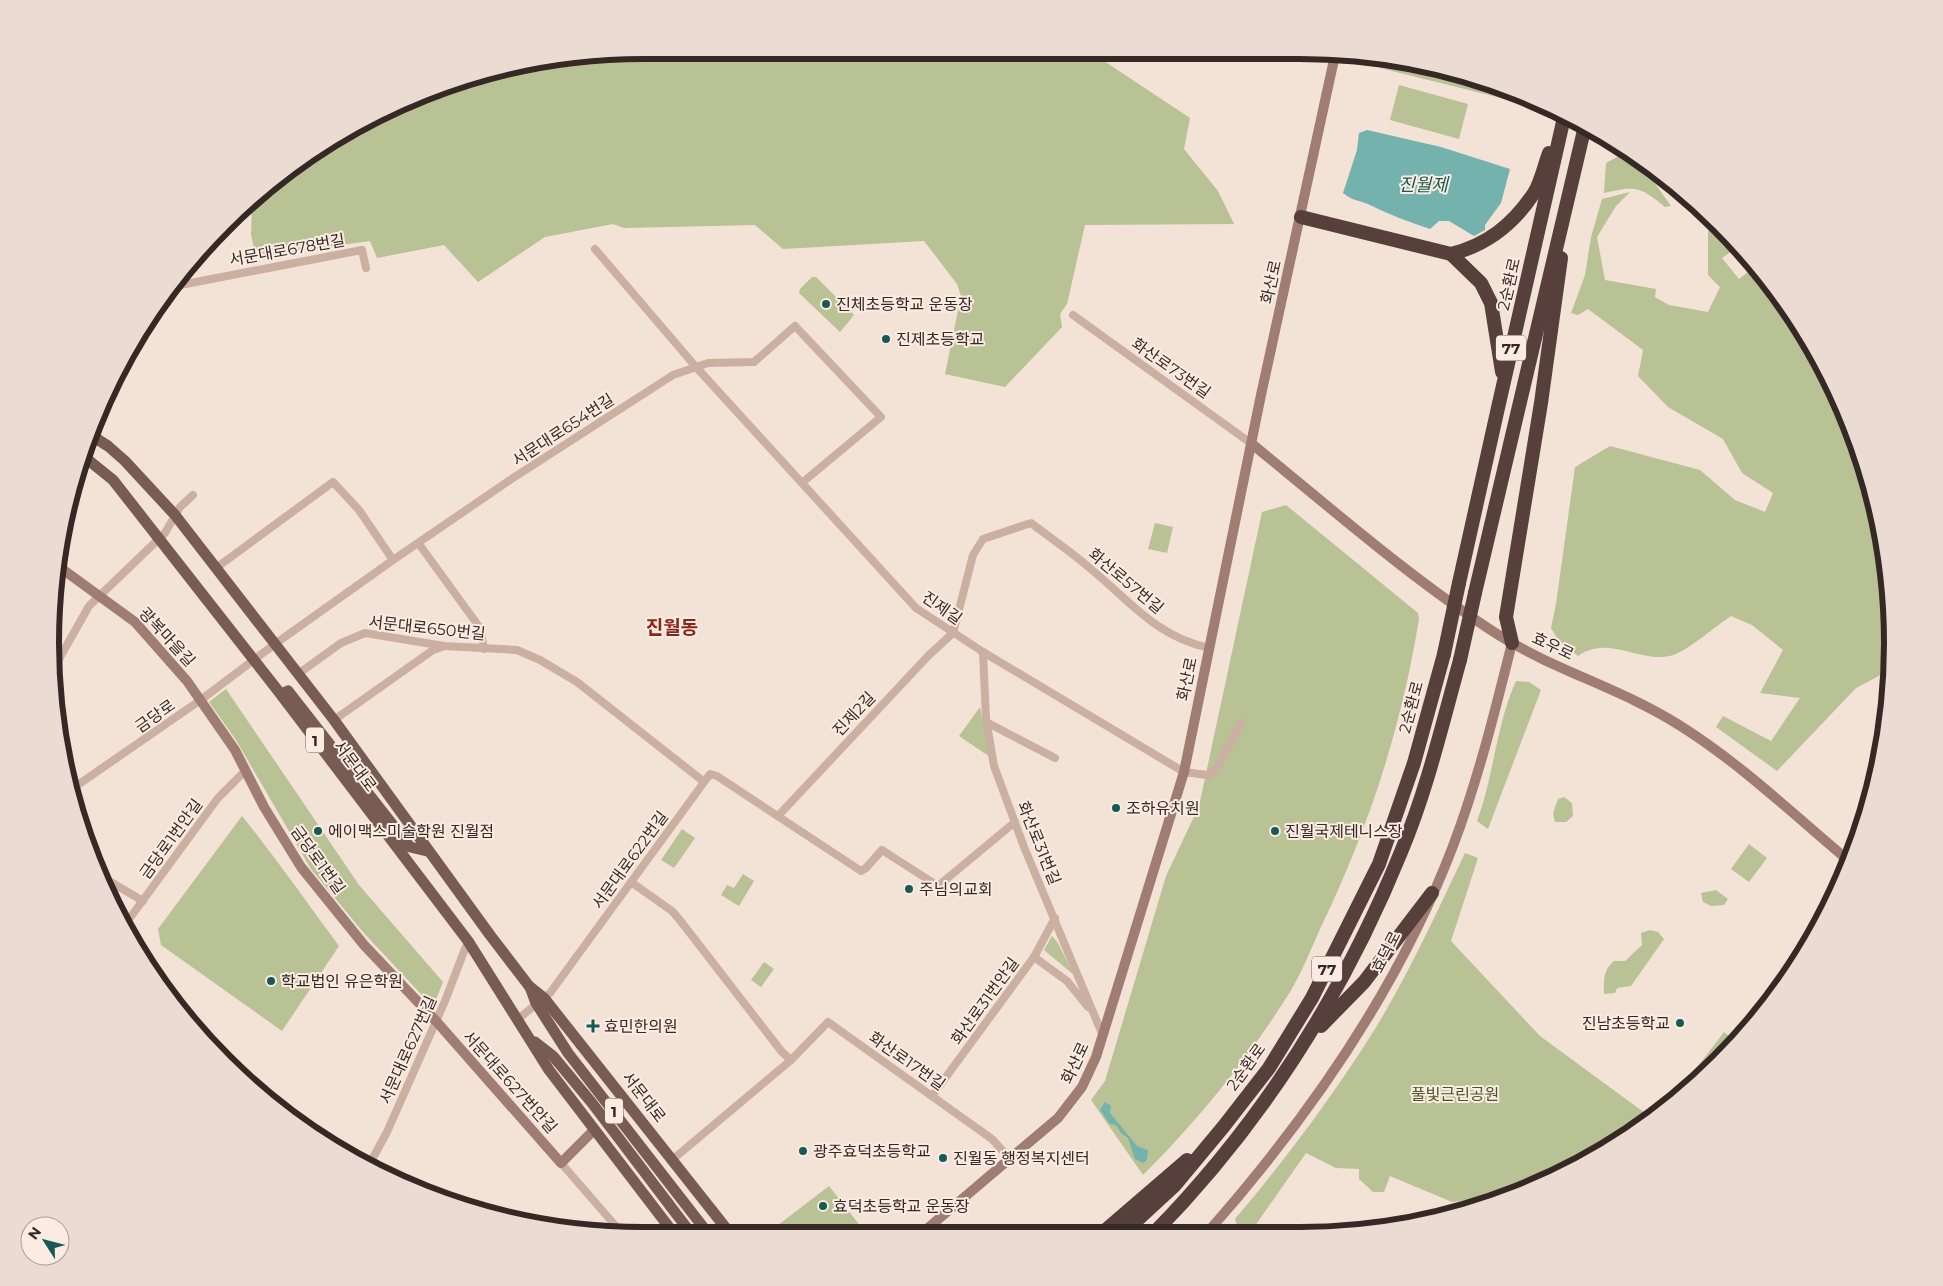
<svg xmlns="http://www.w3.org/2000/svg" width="1943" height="1286" font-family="Montserrat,'Noto Sans KR',sans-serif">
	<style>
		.green { fill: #b8c295 }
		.water { fill: #73b2ad }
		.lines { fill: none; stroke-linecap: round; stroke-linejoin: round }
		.street { stroke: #cbafa1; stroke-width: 8 }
		.secondary { stroke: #9f7d73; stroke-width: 10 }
		.primary { stroke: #785c54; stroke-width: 11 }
		.highway { stroke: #57403b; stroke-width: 14 }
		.highway-bridge { stroke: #57403b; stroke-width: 14 }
		.poi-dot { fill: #175955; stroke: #faece2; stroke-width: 2 }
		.labels { text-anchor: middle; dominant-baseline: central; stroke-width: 4; stroke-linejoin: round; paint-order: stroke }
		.shield { fill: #faece2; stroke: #70635e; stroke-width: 1 }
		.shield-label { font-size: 15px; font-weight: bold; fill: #352825 }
		.street-label { font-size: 16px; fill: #352825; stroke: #faece2 }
		.poi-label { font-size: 16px; fill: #352825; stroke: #faece2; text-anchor: start }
		.park-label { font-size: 16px; fill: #495527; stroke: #faece2 }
		.water-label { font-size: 18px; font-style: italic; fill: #175955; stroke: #faece2 }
		.quarter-label { font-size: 19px; font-weight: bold; fill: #8a2518; stroke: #faece2 }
		.rim { fill: none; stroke: #352825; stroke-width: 6 }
	</style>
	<rect width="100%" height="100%" fill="#f3e2d6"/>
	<!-- green -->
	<g class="green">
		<path d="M 565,55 L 1095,55 L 1190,118 L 1184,149 L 1218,191 L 1234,224 L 1085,225 L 1067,304 L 1060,314 L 1062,327 L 1005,387 L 945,374 L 961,296 L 957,284 L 924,241 L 783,249 L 755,225 L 624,228 L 613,224 L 545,237 L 478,282 L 444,245 L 377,258 L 370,241 L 256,257 L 251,235 L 252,208 L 249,201 L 313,150 L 453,81 Z"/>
		<path d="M 1383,56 L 1490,81 L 1530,98 L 1529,100 L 1521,103 L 1380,68 Z"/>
		<path d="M 1399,85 L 1468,104 L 1459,139 L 1390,120 Z"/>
		<path d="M 1624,153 L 1656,174 L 1651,178 L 1671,206 L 1665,207 C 1639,186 1636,186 1604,193 L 1606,163 Z"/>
		<path d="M 1630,192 L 1616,206 L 1597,237 L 1605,280 L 1656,289 L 1655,297 L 1669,305 L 1708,312 L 1720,287 L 1708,275 L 1708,231 L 1724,232 L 1738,247 L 1722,258 L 1739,279 L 1753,268 L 1752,262 L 1771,282 L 1832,381 L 1873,490 L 1892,605 L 1890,670 L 1856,688 L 1777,771 L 1716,727 L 1723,716 L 1771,741 L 1800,698 L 1760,693 L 1783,650 L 1752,625 L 1731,616 C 1716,626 1692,647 1676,654 C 1643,667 1611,633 1578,656 L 1559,641 L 1551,628 L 1556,604 L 1575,467 L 1610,446 L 1700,470 L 1735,500 L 1765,512 L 1773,493 L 1742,473 L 1723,439 L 1668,407 L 1638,376 L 1643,350 L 1588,309 L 1578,315 L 1571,313 L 1585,275 L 1591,237 L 1602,199 Z"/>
		<path d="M 812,277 L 816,277 L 854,315 L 840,332 L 799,293 L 800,289 Z"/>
		<path d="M 1286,505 L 1418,613 L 1419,619 C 1401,729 1369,827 1321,927 C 1311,949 1302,972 1290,992 C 1248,1059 1199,1119 1143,1175 L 1091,1100 L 1105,1081 L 1166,876 L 1199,806 L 1262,512 Z"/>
		<path d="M 1155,523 L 1173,527 L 1167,553 L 1148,549 Z"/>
		<path d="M 1516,681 L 1529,682 L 1541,690 L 1488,829 L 1477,821 C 1494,776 1496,725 1516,681 Z"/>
		<path d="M 226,689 L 359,885 L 443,982 L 433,1007 L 363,932 L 311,869 L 236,740 L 209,702 Z"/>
		<path d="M 980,707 L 988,751 L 990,757 L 959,736 Z"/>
		<path d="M 1564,797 L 1572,803 L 1573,816 L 1566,822 L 1555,822 L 1553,813 L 1558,799 Z"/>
		<path d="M 242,816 C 276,858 307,903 339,946 L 282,1031 L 161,945 L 158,929 Z"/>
		<path d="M 682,829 L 695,838 L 674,868 L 661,860 Z"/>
		<path d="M 1749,844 L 1767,858 L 1749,882 L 1731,869 Z"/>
		<path d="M 1465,853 L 1478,858 L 1451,941 L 1540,1036 L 1653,1119 L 1562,1175 L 1507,1196 L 1452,1202 L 1390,1176 L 1384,1192 L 1373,1192 L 1359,1179 L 1359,1169 L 1336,1168 L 1306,1153 L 1250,1233 L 1238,1229 L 1235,1219 C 1286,1159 1333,1096 1375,1029 C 1409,973 1437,912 1465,853 Z"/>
		<path d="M 743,874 L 754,881 L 739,906 L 721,895 L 727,885 L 734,888 Z"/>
		<path d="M 1716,890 L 1728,899 L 1724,905 L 1711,906 L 1703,902 L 1701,893 Z"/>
		<path d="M 1650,930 L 1658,932 L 1664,939 L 1631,986 L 1617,988 L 1615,993 L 1604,994 C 1604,979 1603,971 1614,961 L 1625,961 L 1642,945 L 1641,933 Z"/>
		<path d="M 1052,936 L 1058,943 L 1074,975 L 1044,950 Z"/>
		<path d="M 764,962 L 774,969 L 761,987 L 751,980 Z"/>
		<path d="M 1724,1032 L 1737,1042 L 1667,1107 Z"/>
		<path d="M 829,1186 L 858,1223 L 859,1229 L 856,1232 L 769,1232 Z"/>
	</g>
	<!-- water -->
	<g class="water">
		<path d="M 1367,130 L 1441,147 L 1510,169 L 1501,203 L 1485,225 L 1485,230 L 1474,236 L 1449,221 L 1439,221 L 1430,229 C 1409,222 1388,214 1368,204 C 1358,200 1353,201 1343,193 L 1357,150 L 1359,133 Z"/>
		<path d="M 1105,1102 L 1111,1106 L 1110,1113 L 1137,1146 L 1148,1150 L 1147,1160 L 1143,1163 L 1135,1159 L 1128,1138 L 1121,1133 L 1116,1125 L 1110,1124 L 1100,1110 Z"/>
	</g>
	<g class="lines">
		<!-- street -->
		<g class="street">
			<path d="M 595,249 L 696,367 L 916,608 L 983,652 L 1184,772 L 1207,775 L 1214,772 L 1241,723"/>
			<path d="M 170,287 L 362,250 L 366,268"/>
			<path d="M 1073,315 L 1252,444"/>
			<path d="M 419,544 L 480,628 L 484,649"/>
			<path d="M 216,568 L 333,482 L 359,510 L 393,560"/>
			<path d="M 983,652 L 986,719 L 994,766 L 1024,847 L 1103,1036"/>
			<path d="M 51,673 L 89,606 L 165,533 L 180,507 L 193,495"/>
			<path d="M 298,674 L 341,643 L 365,633 L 444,646 L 517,650 L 540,660 L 577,682 L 703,781"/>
			<path d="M 334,720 L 433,650 L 442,647"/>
			<path d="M 986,722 L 1055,758"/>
			<path d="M 69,791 L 202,699 L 275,644 L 393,560 L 510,480 L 673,375 L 708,363 L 754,362 L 795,326 L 881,417 L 803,482"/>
			<path d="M 778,816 L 929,655 L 953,633 L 973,555 L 983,539 L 1031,523 C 1052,539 1073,553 1092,570 C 1131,602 1157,637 1209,648"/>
			<path d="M 104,878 L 143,901"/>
			<path d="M 631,882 L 672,911 L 679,919 L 782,1052 L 791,1060"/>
			<path d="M 124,926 L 218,798 L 245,771"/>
			<path d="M 1034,957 L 1067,981 L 1088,1007"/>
			<path d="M 518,1019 L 550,993 L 710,774 L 717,776 L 861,871 L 866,868 L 882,850 L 938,886 L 1015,822"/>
			<path d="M 932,1096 L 1034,957 L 1055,918"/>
			<path d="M 672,1160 L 791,1060 L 828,1022 L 992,1139 L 1010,1159"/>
			<path d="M 561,1163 L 620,1231"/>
			<path d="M 368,1167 L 387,1132 L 445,1001 L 468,941"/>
			<path d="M 1214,1225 L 1232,1234"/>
		</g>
		<!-- secondary -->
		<g class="secondary">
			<path d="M 1252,444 C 1332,509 1410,578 1497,634 C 1553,670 1621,688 1679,725 C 1740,763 1794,815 1849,861"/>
			<path d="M 58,566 L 135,622 L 187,681 L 235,750 L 264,807 L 301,867 L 364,945 L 436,1021 L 561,1163 L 594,1130"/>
			<path d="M 922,1233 L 1058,1118 L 1082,1087 L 1096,1057 L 1184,772 L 1261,395 L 1335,55"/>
			<path d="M 1206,1234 C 1307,1120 1398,990 1453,846 C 1478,780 1495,711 1512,643"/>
		</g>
		<!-- primary -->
		<g class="primary">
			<path d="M 89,434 L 108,446 L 125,461 L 175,515 L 334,720 L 490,935 L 529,986 L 544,998 L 729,1232"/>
			<path d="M 82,455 L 113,480 L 279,692 L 468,941 L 549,1070 L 672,1231"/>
			<path d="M 287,700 L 284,693 L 288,691 L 410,847 L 427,851"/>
			<path d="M 530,987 L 536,1003 L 568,1053 L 707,1232"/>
			<path d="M 535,1042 L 553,1056 L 592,1103 L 690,1232"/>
		</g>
		<!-- highway -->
		<g class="highway">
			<path d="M 1301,217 L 1451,254 C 1487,245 1513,225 1534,193 C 1541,182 1544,166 1549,153"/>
			<path d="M 1451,254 L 1481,283 L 1491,303 L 1502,372"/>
			<path d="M 1459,583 C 1493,426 1530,270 1565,113"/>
			<path d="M 1475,593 L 1585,126"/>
			<path d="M 1512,643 L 1506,617 L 1541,403 L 1561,258"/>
			<path d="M 1321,1026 L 1364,982 L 1432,893"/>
			<path d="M 1101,1234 L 1187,1160"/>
			<path d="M 1122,1234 L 1175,1185 L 1224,1126 L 1269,1068 L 1312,998 L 1379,864 L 1414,763 L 1444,654"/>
			<path d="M 1153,1234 C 1261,1124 1343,995 1401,852 C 1427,790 1442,725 1460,660"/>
		</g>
		<!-- highway-bridge -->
		<g class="highway-bridge">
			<path d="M 1444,654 L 1459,583"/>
			<path d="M 1460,660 L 1475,593"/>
		</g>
	</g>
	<!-- markers -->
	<g class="poi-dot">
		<circle cx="826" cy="304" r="5"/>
		<circle cx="886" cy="339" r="5"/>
		<circle cx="1116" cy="808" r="5"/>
		<circle cx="318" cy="831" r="5"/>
		<circle cx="1275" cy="831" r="5"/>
		<circle cx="909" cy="889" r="5"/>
		<circle cx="271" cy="981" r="5"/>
		<circle cx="1680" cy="1023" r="5"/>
		<path d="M590.5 1018.5h5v5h5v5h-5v5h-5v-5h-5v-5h5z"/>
		<circle cx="803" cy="1151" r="5"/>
		<circle cx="943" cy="1158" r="5"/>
		<circle cx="823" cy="1206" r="5"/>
	</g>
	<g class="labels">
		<!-- shield labels -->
		<g class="shield">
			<rect x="1496" y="335.5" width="30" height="25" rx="4"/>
			<rect x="306" y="727.5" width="18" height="25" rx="4"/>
			<rect x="1312" y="956.5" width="30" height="25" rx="4"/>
			<rect x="605" y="1098.5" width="18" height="25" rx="4"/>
		</g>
		<g class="shield-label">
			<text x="1511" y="348">77</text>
			<text x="315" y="740">1</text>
			<text x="1327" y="969">77</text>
			<text x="614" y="1111">1</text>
		</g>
		<!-- street labels -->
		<g class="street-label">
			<text transform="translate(287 250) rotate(-10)">서문대로678번길</text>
			<text transform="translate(1271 282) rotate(-77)">화산로</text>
			<text transform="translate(1509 284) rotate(-77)">2순환로</text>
			<text transform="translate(1171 368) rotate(35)">화산로73번길</text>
			<text transform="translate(563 430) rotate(-33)">서문대로654번길</text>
			<text transform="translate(1126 581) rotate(40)">화산로57번길</text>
			<text transform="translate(942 608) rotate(35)">진제길</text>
			<text transform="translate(427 628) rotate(6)">서문대로650번길</text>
			<text transform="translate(167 637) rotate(47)">광복마을길</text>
			<text transform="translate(1553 646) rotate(25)">효우로</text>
			<text transform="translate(1187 679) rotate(-78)">화산로</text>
			<text transform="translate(1411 707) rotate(-75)">2순환로</text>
			<text transform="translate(854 714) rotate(-47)">진제2길</text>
			<text transform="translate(155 716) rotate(-35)">금당로</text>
			<text transform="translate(355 766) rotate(53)">서문대로</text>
			<text transform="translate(171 839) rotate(-54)">금당로1번안길</text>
			<text transform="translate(1039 843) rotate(68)">화산로31번길</text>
			<text transform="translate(318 860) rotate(54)">금당로1번길</text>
			<text transform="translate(630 860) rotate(-54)">서문대로622번길</text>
			<text transform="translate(1386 952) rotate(-63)">효덕로</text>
			<text transform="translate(985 1001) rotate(-54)">화산로31번안길</text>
			<text transform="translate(408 1050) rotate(-66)">서문대로627번길</text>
			<text transform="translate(907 1061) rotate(35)">화산로17번길</text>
			<text transform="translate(1075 1063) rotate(-65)">화산로</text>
			<text transform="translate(1246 1067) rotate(-54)">2순환로</text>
			<text transform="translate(510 1082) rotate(48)">서문대로627번안길</text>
			<text transform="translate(644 1097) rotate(52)">서문대로</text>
		</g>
		<!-- poi labels -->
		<g class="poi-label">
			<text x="836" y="304">진체초등학교 운동장</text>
			<text x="896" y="339">진제초등학교</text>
			<text x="1126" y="808">조하유치원</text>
			<text x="328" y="831">에이맥스미술학원 진월점</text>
			<text x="1285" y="831">진월국제테니스장</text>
			<text x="919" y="889">주님의교회</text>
			<text x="281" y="981">학교법인 유은학원</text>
			<text x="1670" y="1023" text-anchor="end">진남초등학교</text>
			<text x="604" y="1026">효민한의원</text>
			<text x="813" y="1151">광주효덕초등학교</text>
			<text x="953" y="1158">진월동 행정복지센터</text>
			<text x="833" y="1206">효덕초등학교 운동장</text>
		</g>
		<!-- park labels -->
		<g class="park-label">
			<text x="1455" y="1094">풀빛근린공원</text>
		</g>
		<!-- water labels -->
		<g class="water-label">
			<text x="1423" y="185">진월제</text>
		</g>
		<!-- quarter labels -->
		<g class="quarter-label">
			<text x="672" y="627">진월동</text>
		</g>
	</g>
	<!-- crop -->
	<path d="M0 0H1943V1286H0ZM643 59H1300A584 584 0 0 1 1884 643V643A584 584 0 0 1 1300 1227H643A584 584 0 0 1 59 643V643A584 584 0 0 1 643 59Z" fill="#eadcd3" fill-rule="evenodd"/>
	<path class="rim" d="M643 59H1300A584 584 0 0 1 1884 643V643A584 584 0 0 1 1300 1227H643A584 584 0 0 1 59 643V643A584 584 0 0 1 643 59Z"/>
	<!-- north arrow -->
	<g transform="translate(45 1241) rotate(306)"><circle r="24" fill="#faece2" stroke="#ab9e96"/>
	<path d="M0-4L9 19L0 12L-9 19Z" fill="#175955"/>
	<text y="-8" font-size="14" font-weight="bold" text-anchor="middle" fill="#352825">N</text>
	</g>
</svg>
